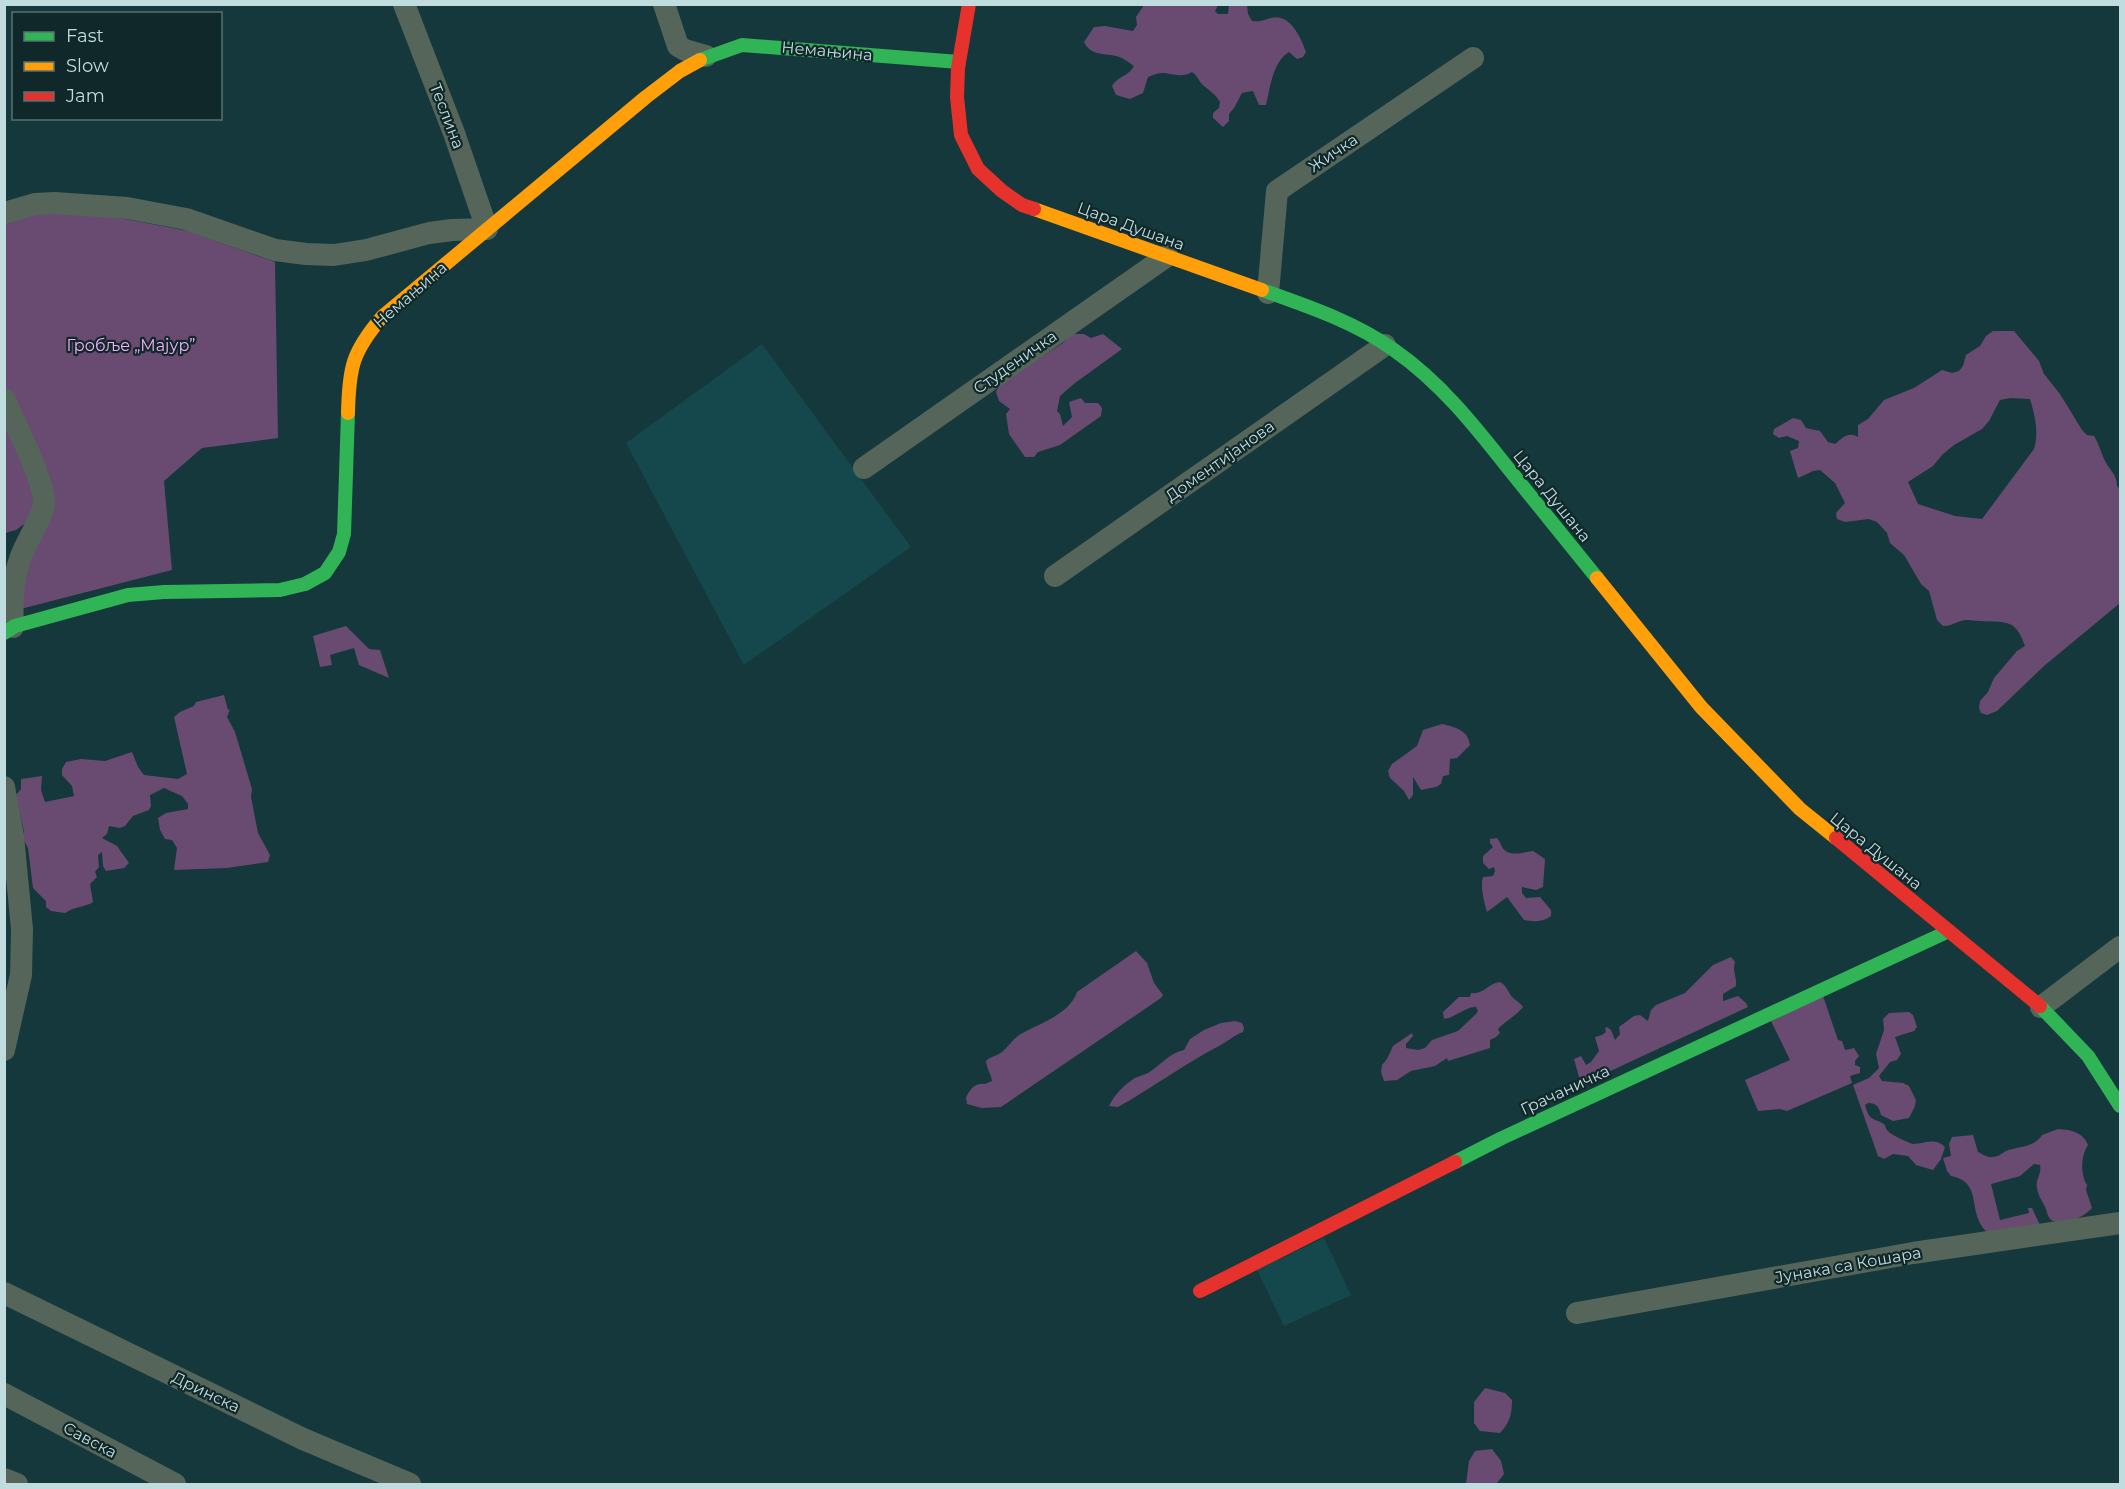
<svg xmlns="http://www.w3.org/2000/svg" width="2125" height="1489" font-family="Montserrat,sans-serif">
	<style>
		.built { fill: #15484c }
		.green { fill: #694b72; fill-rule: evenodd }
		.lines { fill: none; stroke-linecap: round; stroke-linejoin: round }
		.street { stroke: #55655a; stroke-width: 22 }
		.fast { stroke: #30b455; stroke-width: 14 }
		.slow { stroke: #ff9f0a; stroke-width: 14 }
		.jam { stroke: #e5322d; stroke-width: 14 }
		.labels { text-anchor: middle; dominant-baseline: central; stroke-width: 4.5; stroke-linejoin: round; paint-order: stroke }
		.street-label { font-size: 16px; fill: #c0dcde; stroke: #11282a }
		.park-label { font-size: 16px; fill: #f4b0fd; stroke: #11282a }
	</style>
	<rect width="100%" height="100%" fill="#14383b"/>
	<!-- built -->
	<g class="built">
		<path d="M 762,344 L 911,547 L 744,665 L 626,443 Z"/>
		<path d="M 1324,1238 L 1351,1295 L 1284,1326 L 1257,1270 Z"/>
	</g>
	<!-- green -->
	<g class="green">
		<path d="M 1247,5 L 1248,14 L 1252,21 C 1261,22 1263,20 1271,18 C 1290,13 1301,38 1306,52 L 1303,57 L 1297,59 L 1289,52 C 1273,61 1270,88 1266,105 L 1259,105 L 1253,91 L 1242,93 L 1234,108 L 1229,114 L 1229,121 L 1223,127 L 1213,118 L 1213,113 L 1219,108 L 1220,102 C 1215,93 1208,90 1202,84 C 1198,80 1198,76 1192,72 C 1183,78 1174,74 1163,73 C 1158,73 1153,75 1148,77 L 1143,93 L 1130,99 L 1116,95 L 1112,86 C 1117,77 1130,75 1134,66 C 1128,62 1122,57 1116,56 C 1103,53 1091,56 1084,42 L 1094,27 L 1105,26 L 1133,31 L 1137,25 L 1136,17 L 1144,5 L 1218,5 L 1215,11 L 1218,14 L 1228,14 L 1229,5 Z"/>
		<path d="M 73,209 L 188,231 L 275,262 L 278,438 L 202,448 L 164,481 L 172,570 L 5,613 L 31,519 L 16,530 L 5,533 L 5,223 L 22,215 Z"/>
		<path d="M 1993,331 L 2014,331 L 2039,361 L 2044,374 L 2060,394 L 2082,430 L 2087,435 L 2094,436 C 2099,444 2101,452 2104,459 C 2109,470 2117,474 2117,486 L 2120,489 L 2120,603 L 2044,666 L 1997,711 L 1987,715 L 1981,713 L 1979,708 L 1980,701 L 1988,692 L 1994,678 L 2017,651 L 2025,646 C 2015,617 2005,623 1980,621 C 1974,621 1967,619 1961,621 C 1954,623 1951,626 1943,626 L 1937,620 L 1929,591 L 1921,584 L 1904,555 L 1890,543 L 1887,533 L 1877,522 L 1869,519 L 1845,522 L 1837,519 L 1836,513 L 1845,503 L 1835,483 L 1820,470 L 1813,471 L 1798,478 L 1790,451 L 1798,448 L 1799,441 L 1787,436 L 1779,438 L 1773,434 L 1774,429 L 1793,418 L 1801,420 L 1806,428 L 1820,431 L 1828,442 L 1835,444 C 1842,438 1849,431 1858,437 L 1858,425 L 1868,419 L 1884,400 L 1914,388 L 1942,370 L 1952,373 L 1959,371 L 1963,366 L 1966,355 L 1980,346 L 1986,336 ZM 2010,398 L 2030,399 C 2035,416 2039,432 2034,449 L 1982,519 L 1955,516 L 1918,504 L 1908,482 L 1933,466 L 1943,454 L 1954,445 L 1982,429 L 1989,421 L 2000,400 Z"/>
		<path d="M 1071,334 L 1084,334 L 1091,338 L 1103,334 L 1122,349 L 1075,383 L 1060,396 L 1057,411 L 1060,414 L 1063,426 L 1072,417 L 1069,402 L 1081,398 L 1085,403 L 1098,403 L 1102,408 L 1101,416 L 1060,445 L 1038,452 L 1034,457 L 1025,457 L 1009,434 L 1006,414 L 1010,409 L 999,401 L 996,392 L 1000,384 L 1063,343 Z"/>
		<path d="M 346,626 L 369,649 L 380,650 L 389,678 L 359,665 L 354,648 L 330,655 L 332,665 L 320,667 L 313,636 Z"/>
		<path d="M 224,695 L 228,710 L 230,709 L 227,717 L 235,732 L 249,779 L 252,789 L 251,797 L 258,833 L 270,855 L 268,862 L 227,868 L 174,870 L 177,848 L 172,840 L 165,839 L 160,830 L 158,818 L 166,813 L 188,809 L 188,804 L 182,796 L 164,788 L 150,795 L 151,806 L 149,810 L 133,816 L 125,826 L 120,828 L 109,826 L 107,834 L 102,838 L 117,846 L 129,863 L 124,868 L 106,871 L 103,866 L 102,852 L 98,855 L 99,867 L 95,872 L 97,877 L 90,884 L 93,902 C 87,907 75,906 65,913 L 51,911 L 46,907 L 46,901 L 33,888 L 28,848 L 22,837 L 24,832 L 16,795 L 21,789 L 21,779 L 42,776 L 41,790 L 45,802 L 74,796 L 72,786 L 62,775 L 62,769 L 66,762 L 81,759 L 105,761 L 132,752 L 138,767 L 144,775 L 178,779 L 187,774 L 174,717 L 180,712 L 194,706 L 196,702 Z"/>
		<path d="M 1442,724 C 1455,727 1468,730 1470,745 L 1457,758 L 1450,759 L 1449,775 L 1443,776 L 1441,784 L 1436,787 L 1421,790 L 1413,777 L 1413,795 L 1409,800 L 1404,791 L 1390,778 L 1388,771 L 1392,764 L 1417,746 L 1423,730 Z"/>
		<path d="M 1497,838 C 1499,841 1501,844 1502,847 C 1509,858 1523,852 1533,851 L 1545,859 L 1543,887 L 1536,890 L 1522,887 L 1522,893 L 1526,898 L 1540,897 L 1551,910 L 1551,916 C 1543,922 1533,922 1524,920 L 1507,897 L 1487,912 C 1484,903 1480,885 1483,877 L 1493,876 L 1495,871 L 1494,867 L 1489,869 L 1483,863 L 1483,856 L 1493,847 L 1490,843 L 1490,839 Z"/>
		<path d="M 1136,951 L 1147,963 L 1154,983 L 1163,995 L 1161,998 L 1001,1107 L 982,1108 L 967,1104 L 966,1098 C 969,1090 975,1082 985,1084 L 992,1081 C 991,1073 987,1070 986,1061 C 991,1056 997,1056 1002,1052 C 1008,1047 1012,1040 1019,1035 C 1038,1024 1069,1015 1077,992 Z"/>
		<path d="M 1731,957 L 1735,962 C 1732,972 1737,977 1736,986 L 1723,994 L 1723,1001 L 1738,996 L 1746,1003 L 1748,1007 L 1589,1081 L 1579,1077 L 1574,1059 L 1581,1056 L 1586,1065 L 1591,1062 L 1599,1051 L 1595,1037 L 1602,1035 L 1606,1032 L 1605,1028 L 1607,1027 L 1611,1030 L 1615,1040 L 1620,1034 L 1619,1027 L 1634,1016 L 1640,1015 L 1648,1021 L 1651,1010 L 1656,1005 L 1685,993 L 1713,965 Z"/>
		<path d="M 1500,982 C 1507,986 1508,992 1512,997 C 1516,1001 1520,1002 1523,1007 C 1516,1016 1505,1021 1498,1029 L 1500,1033 L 1496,1037 L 1490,1040 L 1490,1048 L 1448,1061 L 1447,1058 L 1435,1066 L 1411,1071 L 1397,1080 L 1384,1081 L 1381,1072 L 1382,1065 L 1387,1059 L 1393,1046 L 1412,1033 L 1413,1036 L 1406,1044 L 1406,1048 L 1418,1050 L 1425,1048 L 1432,1040 L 1458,1031 L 1476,1014 L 1478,1011 L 1476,1007 C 1464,1007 1455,1018 1444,1019 L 1443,1012 L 1459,997 L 1470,997 L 1471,993 C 1484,995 1488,983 1500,982 Z"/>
		<path d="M 1823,996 L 1838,1040 L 1842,1041 L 1845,1050 L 1854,1048 L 1859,1056 L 1855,1061 L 1855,1065 L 1860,1067 L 1860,1073 L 1850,1076 L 1852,1083 L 1787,1111 L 1780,1109 L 1758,1111 L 1745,1080 L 1790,1060 L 1771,1021 Z"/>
		<path d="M 1909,1012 L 1913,1015 L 1917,1027 L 1914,1031 L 1895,1037 L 1901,1054 L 1897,1060 L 1890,1062 L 1879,1076 L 1882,1081 L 1903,1083 L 1909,1086 L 1916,1100 L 1915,1106 L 1909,1118 L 1893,1121 L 1881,1115 C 1879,1107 1877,1103 1868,1103 L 1865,1105 C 1870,1122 1872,1117 1884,1124 C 1886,1127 1886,1130 1889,1132 C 1890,1134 1911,1144 1913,1144 C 1925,1144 1934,1137 1945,1147 L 1941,1159 L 1933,1170 L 1916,1165 L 1908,1156 L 1893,1154 L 1884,1159 L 1878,1156 L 1853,1085 L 1869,1078 L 1879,1068 L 1876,1054 L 1884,1030 L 1883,1019 L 1889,1013 Z"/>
		<path d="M 1235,1021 L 1242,1023 L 1244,1028 L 1243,1032 C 1234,1035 1227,1042 1219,1046 C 1184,1064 1152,1088 1118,1107 L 1109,1106 C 1114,1095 1124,1085 1135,1078 C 1139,1076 1144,1075 1148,1073 C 1161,1065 1169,1053 1184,1050 L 1190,1039 L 1204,1030 L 1221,1023 Z"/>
		<path d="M 2058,1129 C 2071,1130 2083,1132 2088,1145 C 2081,1155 2080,1174 2087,1185 L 2086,1190 L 2092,1208 C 2085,1216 2065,1227 2053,1221 C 2046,1217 2048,1211 2044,1205 C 2041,1199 2038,1195 2037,1188 C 2035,1180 2042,1174 2040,1165 L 2034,1164 L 2020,1176 L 1991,1184 L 2000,1220 L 2029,1213 L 2028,1208 L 2032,1208 L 2040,1225 L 1988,1233 C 1965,1212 1985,1183 1951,1176 L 1947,1171 L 1943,1158 L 1951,1156 L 1949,1144 L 1952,1137 L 1973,1135 L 1978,1152 C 1983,1154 1987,1158 1992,1157 C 1998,1157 2001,1154 2006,1151 C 2018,1146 2034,1148 2042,1135 Z"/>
		<path d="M 1485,1388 L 1505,1393 L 1512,1400 C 1512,1414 1510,1422 1500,1433 L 1480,1431 L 1474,1423 L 1474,1402 Z"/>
		<path d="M 1492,1449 L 1501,1461 L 1504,1474 L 1496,1484 L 1466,1484 L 1469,1461 L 1475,1451 Z"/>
	</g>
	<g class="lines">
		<!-- street -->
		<g class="street">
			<path d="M 664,4 L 678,46 L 685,50 L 706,56"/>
			<path d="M 4,213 L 35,204 L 54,203 L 127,208 L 186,219 L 275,250 L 306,254 L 334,255 L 366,250 L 429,233 L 452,230 L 487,229 L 454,133 L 404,4"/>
			<path d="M 1268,293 L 1277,191 L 1473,58"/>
			<path d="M 4,399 C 14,420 45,483 44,503 C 43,517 25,543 20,559 C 12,581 12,604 13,627"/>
			<path d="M 864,468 L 1167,256"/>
			<path d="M 1055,576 L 1385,345"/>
			<path d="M 4,787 L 13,836 L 22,929 L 21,975 L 4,1050"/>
			<path d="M 2041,1007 L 2120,947"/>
			<path d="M 4,1293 L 303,1439 L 410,1484"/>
			<path d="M 1577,1313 L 1913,1253 L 2120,1223"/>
			<path d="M 4,1394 L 175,1484"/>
			<path d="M 4,1479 L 17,1484"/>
		</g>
		<!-- fast -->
		<g class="fast">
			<path d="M 700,60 L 742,45 L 959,62"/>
			<path d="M 1262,290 C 1307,306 1355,322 1394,350 C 1440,382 1474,425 1508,468 C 1538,505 1567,541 1597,578"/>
			<path d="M 4,633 L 15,626 L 128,595 L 164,592 L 280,590 L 305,584 L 325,573 L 339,552 L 344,534 L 348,413"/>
			<path d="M 2040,1006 L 2088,1056 L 2120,1106"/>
			<path d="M 1455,1162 L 1502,1138 L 1949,931"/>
		</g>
		<!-- slow -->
		<g class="slow">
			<path d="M 1034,209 L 1262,290"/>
			<path d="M 348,413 C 349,368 352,352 382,317 L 646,97 L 680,71 L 700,60"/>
			<path d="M 1597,578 L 1701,707 L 1800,809 L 1836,838"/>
		</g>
		<!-- jam -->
		<g class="jam">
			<path d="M 969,4 L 958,68 L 957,97 L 961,135 L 978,169 L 1002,191 L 1022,205 L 1034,209"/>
			<path d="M 1836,838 L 2040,1006"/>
			<path d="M 1200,1291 L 1455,1162"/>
		</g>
	</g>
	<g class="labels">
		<!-- street labels -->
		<g class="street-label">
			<text transform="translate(827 51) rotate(5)">Немањина</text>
			<text transform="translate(447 116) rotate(69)">Теслина</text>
			<text transform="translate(1333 153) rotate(-34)">Жичка</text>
			<text transform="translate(1131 226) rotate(20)">Цара Душана</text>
			<text transform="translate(410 295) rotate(-41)">Немањина</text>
			<text transform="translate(1015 362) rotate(-35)">Студеничка</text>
			<text transform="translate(1220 461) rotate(-35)">Доментијанова</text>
			<text transform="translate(1552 496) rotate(51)">Цара Душана</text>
			<text transform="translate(1876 851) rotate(39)">Цара Душана</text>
			<text transform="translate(1565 1090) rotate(-25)">Грачаничка</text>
			<text transform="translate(1848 1265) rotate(-10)">Јунака са Кошара</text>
			<text transform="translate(206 1392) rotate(26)">Дринска</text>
			<text transform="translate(90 1440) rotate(28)">Савска</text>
		</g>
		<!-- park labels -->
		<g class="park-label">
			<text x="131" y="345">Гробље „Мајур”</text>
		</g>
	</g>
	<!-- border -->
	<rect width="2125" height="1489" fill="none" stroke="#c0dcde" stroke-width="12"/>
	<!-- legend -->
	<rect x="12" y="12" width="210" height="108" fill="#11282a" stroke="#577072" stroke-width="1.5"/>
	<rect x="24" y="32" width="30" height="9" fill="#30b455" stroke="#577072" stroke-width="1.5"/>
	<text x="66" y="42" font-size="18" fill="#c0dcde">Fast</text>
	<rect x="24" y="62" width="30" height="9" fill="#ff9f0a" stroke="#577072" stroke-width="1.5"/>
	<text x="66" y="72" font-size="18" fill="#c0dcde">Slow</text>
	<rect x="24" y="92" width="30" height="9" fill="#e5322d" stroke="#577072" stroke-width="1.5"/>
	<text x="66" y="102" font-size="18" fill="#c0dcde">Jam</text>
</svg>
